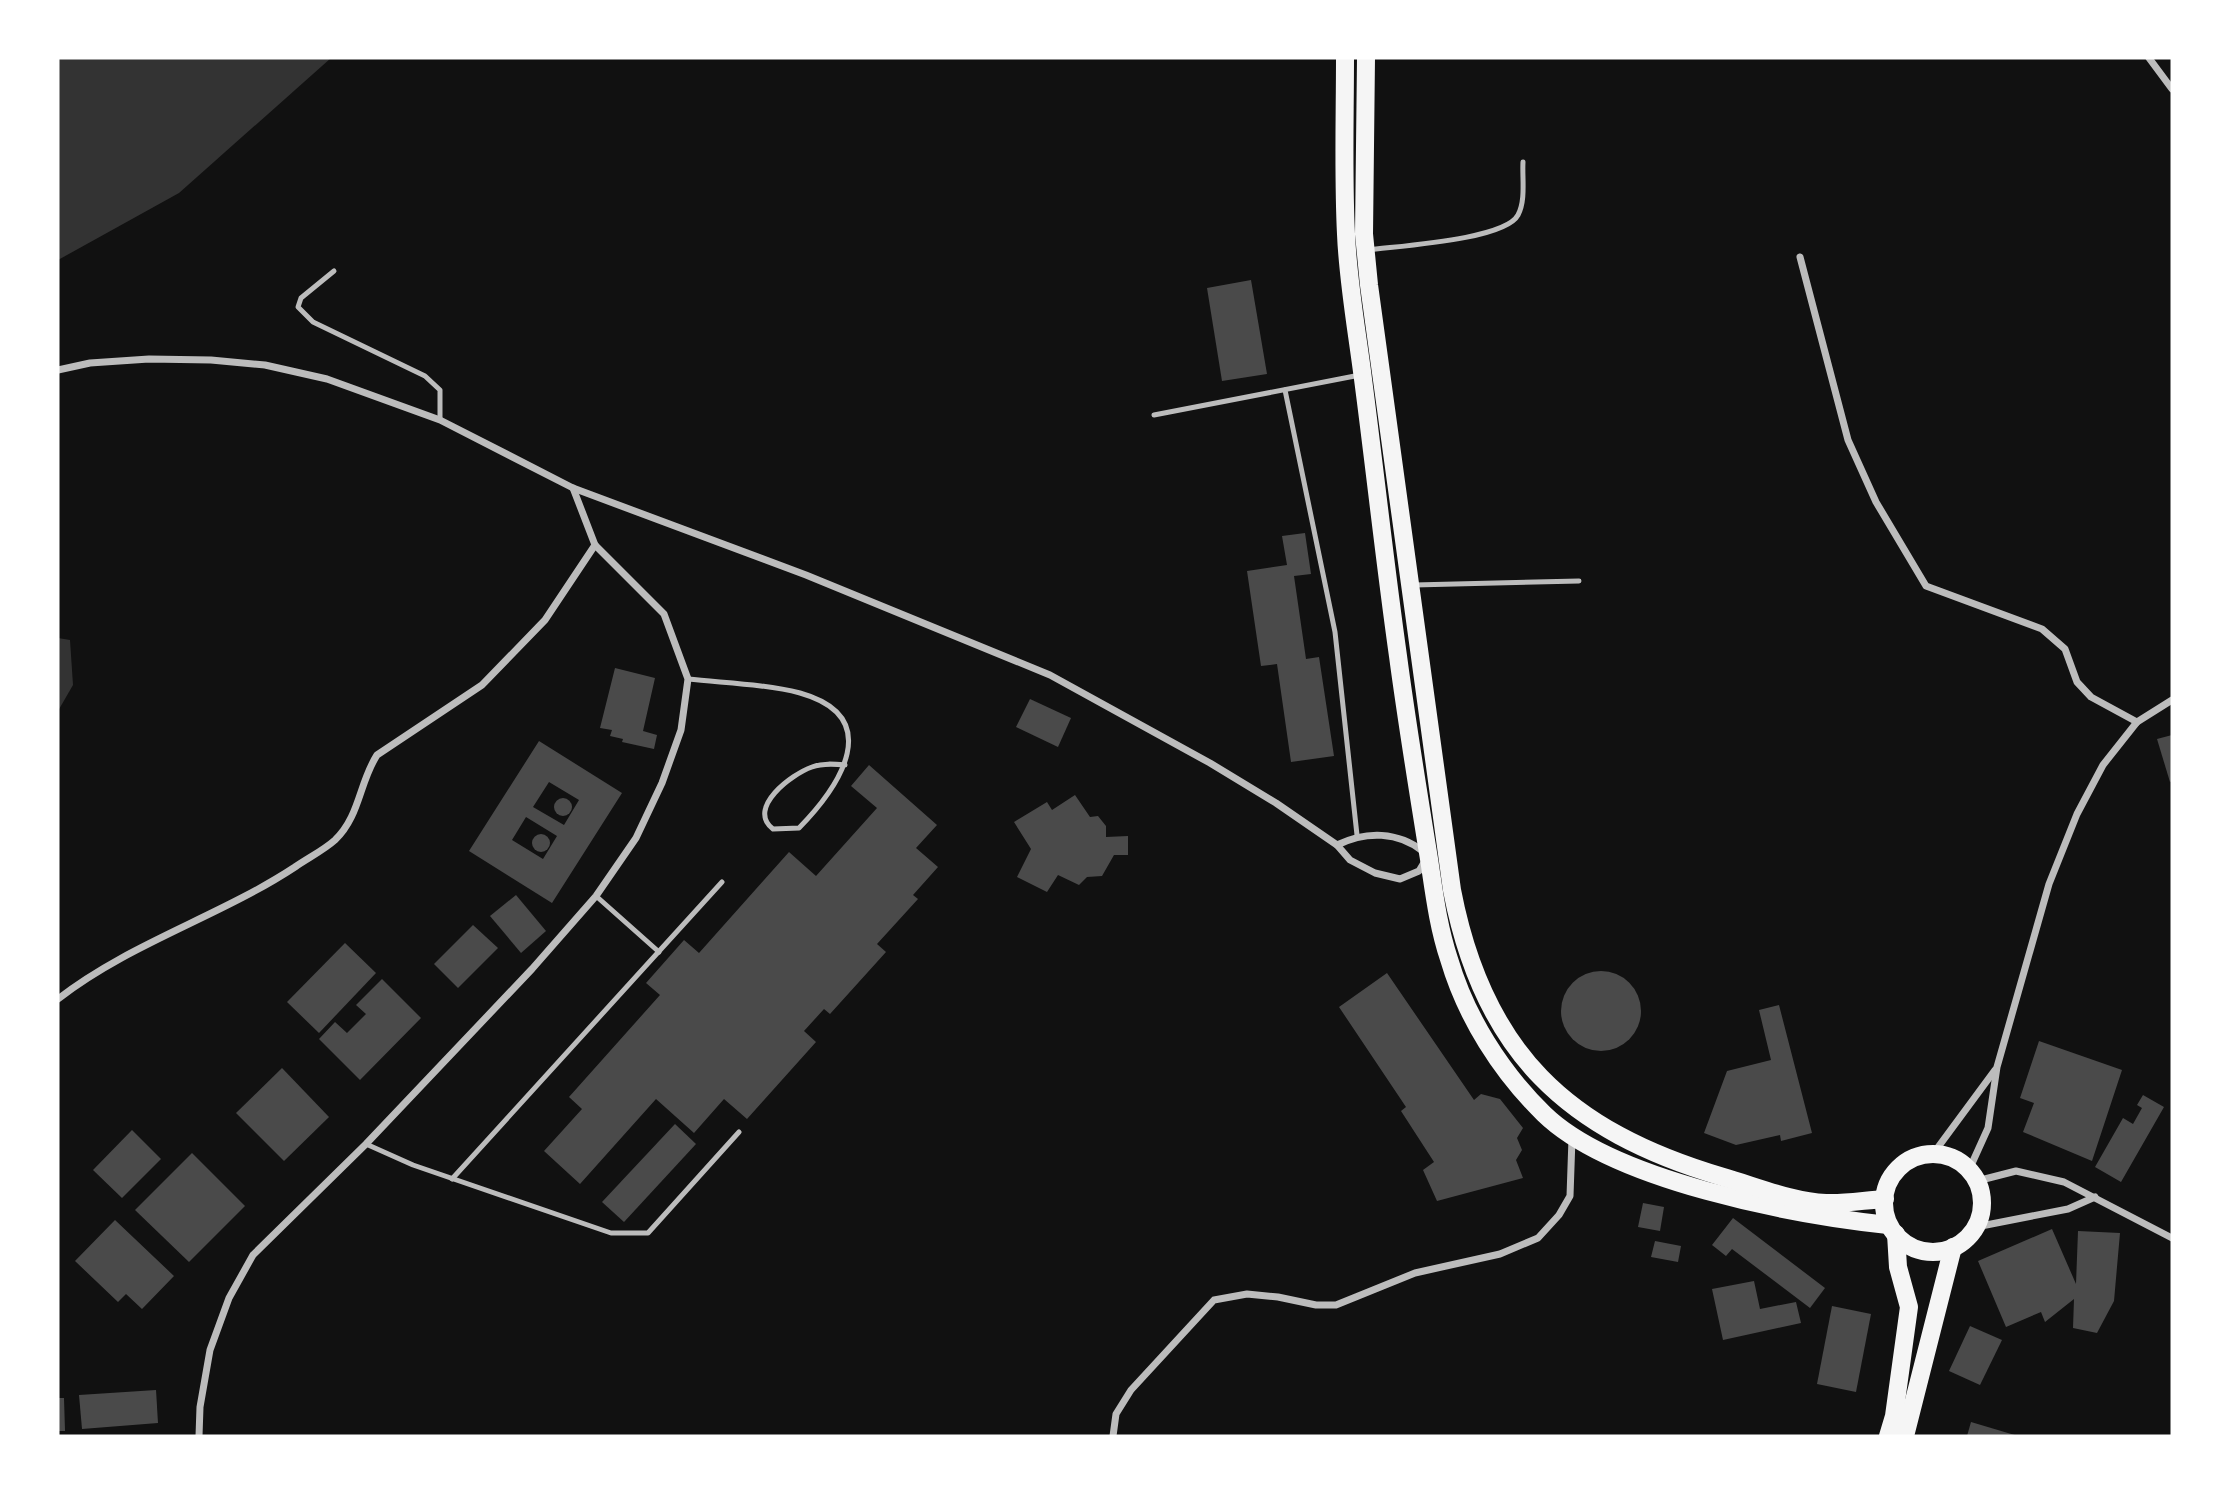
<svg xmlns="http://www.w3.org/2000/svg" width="2230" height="1494" font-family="'Golos Text',sans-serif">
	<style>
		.water { fill: #333 }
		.building { fill: #4a4a4a; fill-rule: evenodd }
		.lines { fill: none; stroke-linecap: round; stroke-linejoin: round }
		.service { stroke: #bcbcbc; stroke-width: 5 }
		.minor { stroke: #bcbcbc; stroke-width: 7 }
		.primary { stroke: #f5f5f5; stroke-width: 18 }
	</style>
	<rect width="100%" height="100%" fill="#111"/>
	<!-- water -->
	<g class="water">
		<path d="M 58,58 L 331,58 L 179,193 L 58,260 Z"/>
		<path d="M 58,638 L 70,640 L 73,685 L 58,711 Z"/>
	</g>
	<!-- building -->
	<g class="building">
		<path d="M 1251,280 L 1267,374 L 1222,381 L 1207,288 Z"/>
		<path d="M 1305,533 L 1311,574 L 1294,576 L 1306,659 L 1319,657 L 1334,756 L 1291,762 L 1277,664 L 1261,666 L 1247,571 L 1287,565 L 1282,536 Z"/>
		<path d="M 615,668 L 655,678 L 643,731 L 657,735 L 654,749 L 622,742 L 623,739 L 610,736 L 612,730 L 600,728 Z"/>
		<path d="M 1030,699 L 1071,718 L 1058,747 L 1016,727 Z"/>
		<path d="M 2172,735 L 2172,781 L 2170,782 L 2157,739 Z"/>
		<path d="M 539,741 L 622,793 L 552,903 L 469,851 ZM 549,782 L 579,800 L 564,825 L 533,807 ZM 526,817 L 557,836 L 543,859 L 512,840 Z"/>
		<path d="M 869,765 L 937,825 L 916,848 L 938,867 L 913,895 L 918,899 L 877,944 L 886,952 L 830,1014 L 824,1009 L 804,1031 L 816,1042 L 747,1119 L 724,1099 L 694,1133 L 656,1099 L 580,1184 L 544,1151 L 582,1109 L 569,1097 L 660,995 L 646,983 L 684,940 L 699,953 L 789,852 L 816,876 L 877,808 L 851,786 Z"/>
		<path d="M 1075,795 L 1090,817 L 1098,816 L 1106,826 L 1106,837 L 1128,836 L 1128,855 L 1114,855 L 1102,876 L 1087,877 L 1079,885 L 1058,875 L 1047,892 L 1017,877 L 1031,849 L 1014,822 L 1047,802 L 1052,810 Z"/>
		<circle cx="563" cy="807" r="9"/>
		<circle cx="541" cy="843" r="9"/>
		<path d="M 516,895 L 546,931 L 521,953 L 490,916 Z"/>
		<path d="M 473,925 L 498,948 L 458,988 L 434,964 Z"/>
		<path d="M 345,943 L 376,973 L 319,1033 L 287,1002 Z"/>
		<circle cx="1601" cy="1011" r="40"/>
		<path d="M 1387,973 L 1474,1100 L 1481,1094 L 1500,1099 L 1523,1128 L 1517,1138 L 1522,1150 L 1516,1160 L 1523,1178 L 1437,1201 L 1423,1170 L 1434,1162 L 1401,1111 L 1406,1107 L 1339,1007 Z"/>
		<path d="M 382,979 L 421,1018 L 360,1080 L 319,1039 L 335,1022 L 347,1033 L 366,1014 L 356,1005 Z"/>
		<path d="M 1779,1005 L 1812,1133 L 1781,1141 L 1780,1135 L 1736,1145 L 1704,1133 L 1727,1071 L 1771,1060 L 1759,1010 Z"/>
		<path d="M 2039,1041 L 2122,1070 L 2092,1161 L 2023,1132 L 2034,1103 L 2020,1098 Z"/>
		<path d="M 282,1068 L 329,1117 L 284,1161 L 236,1113 Z"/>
		<path d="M 2143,1095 L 2164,1107 L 2121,1182 L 2095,1167 L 2123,1118 L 2133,1124 L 2142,1108 L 2137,1105 Z"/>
		<path d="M 675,1124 L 696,1144 L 624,1222 L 602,1202 Z"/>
		<path d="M 132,1130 L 161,1159 L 122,1198 L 93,1170 Z"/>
		<path d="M 192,1153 L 245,1206 L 189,1262 L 135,1210 Z"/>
		<path d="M 1643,1203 L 1664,1207 L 1660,1231 L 1638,1227 Z"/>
		<path d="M 1733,1218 L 1825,1288 L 1810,1308 L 1732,1249 L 1726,1256 L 1712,1245 Z"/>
		<path d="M 115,1220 L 174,1276 L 142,1309 L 126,1294 L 118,1302 L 75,1261 Z"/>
		<path d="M 2052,1229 L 2076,1284 L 2078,1231 L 2120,1233 L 2114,1301 L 2097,1333 L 2073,1328 L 2074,1299 L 2045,1322 L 2041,1312 L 2006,1327 L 1978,1261 Z"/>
		<path d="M 1655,1241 L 1681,1246 L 1678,1262 L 1651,1257 Z"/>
		<path d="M 1754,1281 L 1760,1309 L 1796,1302 L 1801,1323 L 1723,1340 L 1712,1289 Z"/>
		<path d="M 1832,1306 L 1871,1314 L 1856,1392 L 1817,1384 Z"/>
		<path d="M 1970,1326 L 2002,1340 L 1980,1385 L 1949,1371 Z"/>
		<path d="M 156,1390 L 158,1423 L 82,1429 L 79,1395 Z"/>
		<path d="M 58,1398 L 64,1398 L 65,1431 L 58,1431 Z"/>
		<path d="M 1971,1422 L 2018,1436 L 1967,1436 Z"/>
	</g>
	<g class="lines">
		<!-- service -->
		<g class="service">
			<path d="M 1368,250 C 1396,246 1505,240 1518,215 C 1526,200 1522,178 1523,162"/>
			<path d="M 334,271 L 301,298 L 298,307 L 313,322 L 425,376 L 440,390 L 440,420"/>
			<path d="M 1285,390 L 1335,632 L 1357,835"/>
			<path d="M 1154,415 L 1360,375"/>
			<path d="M 1414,585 L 1579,581"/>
			<path d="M 688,679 C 724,683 765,684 800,693 C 885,717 841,785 799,828 L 773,829 C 746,808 792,774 812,767 C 822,763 834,764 845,765"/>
			<path d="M 596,896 L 659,952"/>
			<path d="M 366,1144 L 413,1165 L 611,1233 L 648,1233 L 739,1132"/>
			<path d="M 452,1179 L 722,882"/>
		</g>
		<!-- minor -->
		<g class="minor">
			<path d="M 2149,58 L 2172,89"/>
			<path d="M 1800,257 L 1848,440 L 1876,502 L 1926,586 L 2042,629 L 2065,649 L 2077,682 L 2091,697 L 2137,722"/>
			<path d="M 58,370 L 90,363 L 149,359 L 211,360 L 265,365 L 327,379 L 440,420 L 573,488 L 806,575 L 1050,675 L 1210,763 L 1276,803 L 1337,845 L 1350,860 L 1375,873 L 1400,879 L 1419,871 L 1425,861"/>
			<path d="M 1337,845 C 1366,831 1398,831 1424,852"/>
			<path d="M 58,999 C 130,943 219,917 295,867 C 308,858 324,850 335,840 C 360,816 359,783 377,755 L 482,685 L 545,620 L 595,545"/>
			<path d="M 1933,1154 L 1995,1070"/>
			<path d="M 1969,1170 L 1988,1128 L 1997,1067 L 2049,884 L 2077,814 L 2103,765 L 2137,722 L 2172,700"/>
			<path d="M 1977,1181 L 2016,1171 L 2064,1182 L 2172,1238"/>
			<path d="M 1976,1227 L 2068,1209 L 2095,1197"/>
			<path d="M 199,1436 L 200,1407 L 210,1350 L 229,1298 L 253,1255 L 366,1144 L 532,969 L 596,896 L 636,838 L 662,783 L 681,730 L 688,679 L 664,614 L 595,545 L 573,488"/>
			<path d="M 1113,1436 L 1116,1414 L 1131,1390 L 1214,1300 L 1247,1294 L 1278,1297 L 1316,1305 L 1336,1305 L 1415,1273 L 1500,1254 L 1538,1238 L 1559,1215 L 1570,1196 L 1572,1138"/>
		</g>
		<!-- primary -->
		<g class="primary">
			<path d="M 1345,58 C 1345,116 1343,175 1346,234 C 1348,283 1357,331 1363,379 C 1375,471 1385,564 1398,656 C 1407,724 1418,791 1429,859 C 1434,892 1438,926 1449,959 C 1466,1017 1501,1072 1544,1114 C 1613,1181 1794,1215 1888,1225"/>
			<path d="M 1366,58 L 1364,234 L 1369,285 L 1452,890 C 1483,1052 1567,1131 1723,1177 C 1755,1186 1793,1202 1826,1203 C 1845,1204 1866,1200 1885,1199"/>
			<circle cx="1933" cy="1203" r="49"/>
			<path d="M 1888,1436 L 1894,1416 L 1909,1307 L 1898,1267 L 1896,1234"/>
			<path d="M 1905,1436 L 1953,1247"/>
		</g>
	</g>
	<!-- border -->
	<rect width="2230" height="1494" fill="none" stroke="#ffffff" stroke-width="119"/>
</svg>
